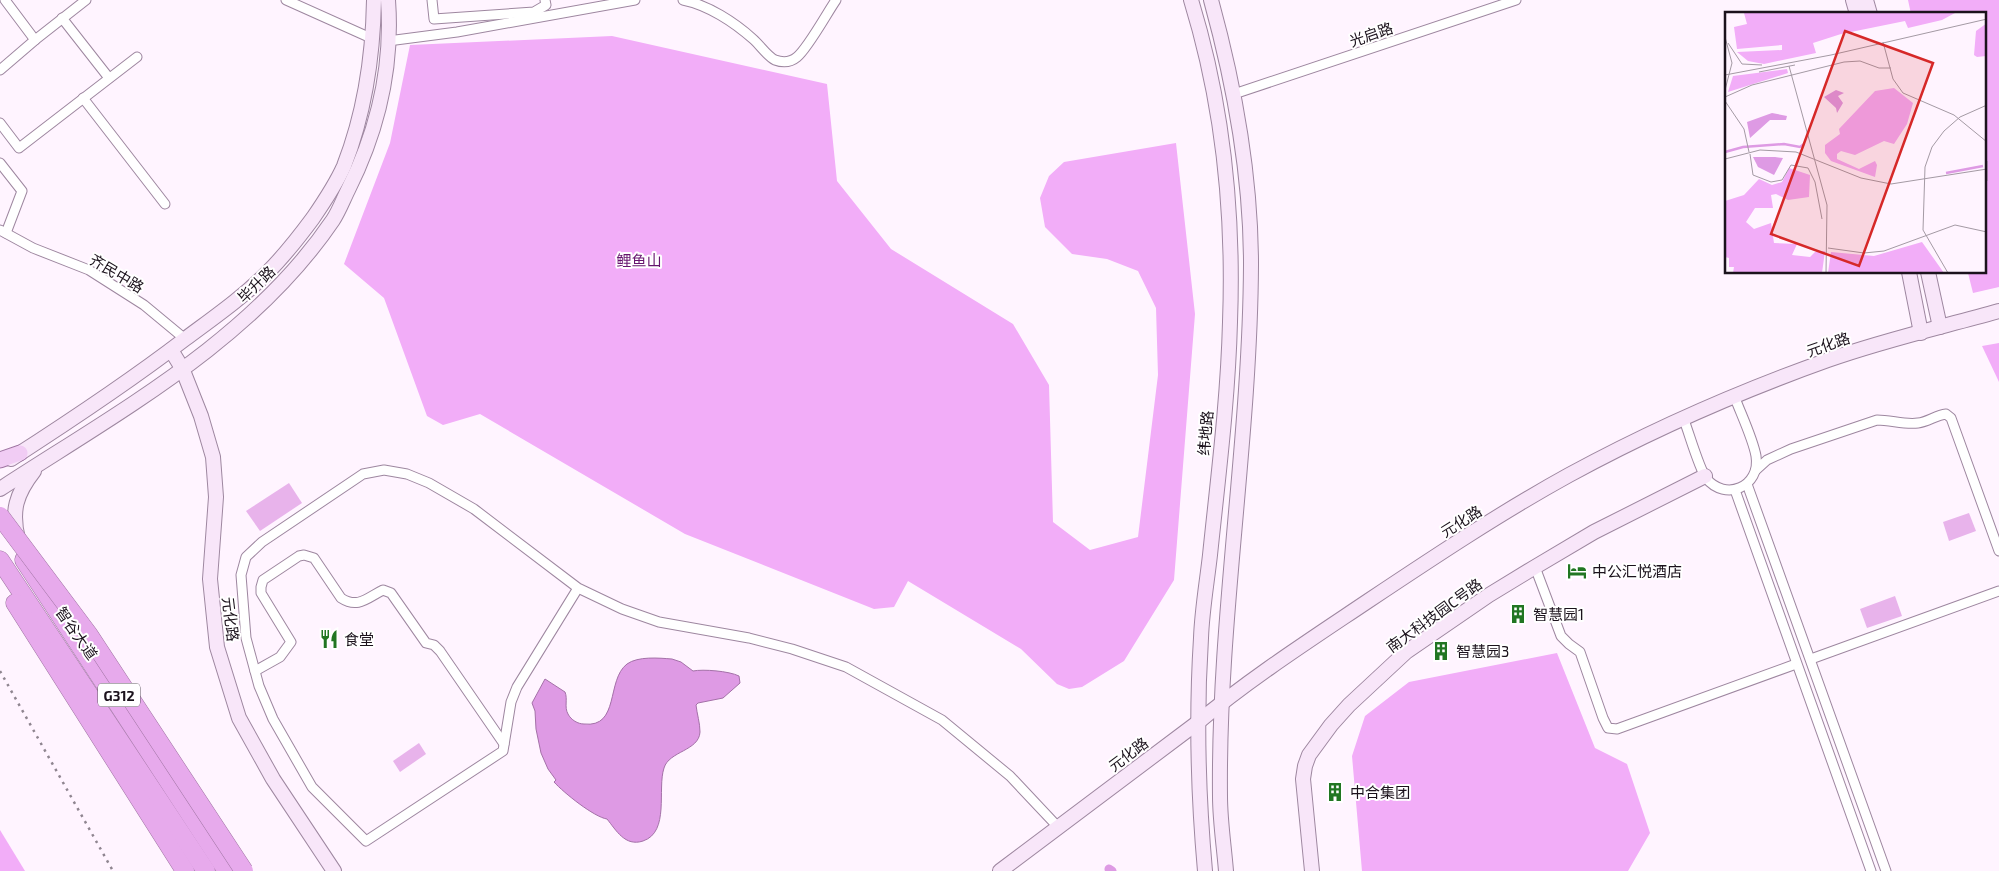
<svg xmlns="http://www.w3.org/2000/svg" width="1999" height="871" font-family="'Exo 2','Noto Sans SC',sans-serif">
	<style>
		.green { fill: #e8b3eb }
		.forest { fill: #f2adf8 }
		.water { fill: #de9ae4; stroke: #a471a8 }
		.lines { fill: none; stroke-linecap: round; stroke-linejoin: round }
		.canal { stroke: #de9ae4; stroke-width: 9 }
		.street-casing { stroke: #9e87a0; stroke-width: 11 }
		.secondary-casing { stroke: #9e87a0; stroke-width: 16 }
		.primary-casing { stroke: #a075a3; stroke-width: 17 }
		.highway-casing { stroke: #a075a3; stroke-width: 19 }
		.street { stroke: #fff; stroke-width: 9 }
		.secondary { stroke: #f8e6f9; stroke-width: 14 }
		.primary { stroke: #f1ccf4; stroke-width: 15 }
		.highway { stroke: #e7aaec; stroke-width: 18 }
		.rail { stroke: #8f8590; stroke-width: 2.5; stroke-dasharray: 2.5 5; stroke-linecap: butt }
		.highway-bridge-casing { stroke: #a075a3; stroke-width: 19; stroke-linecap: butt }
		.highway-bridge { stroke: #e7aaec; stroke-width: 18 }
		.labels { text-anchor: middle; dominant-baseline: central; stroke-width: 4; stroke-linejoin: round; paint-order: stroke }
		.shield { fill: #fff; stroke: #5f5960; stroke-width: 1 }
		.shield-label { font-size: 14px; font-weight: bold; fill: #1b121c }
		.street-label { font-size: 15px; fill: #1b121c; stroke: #fff }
		.park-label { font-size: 15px; fill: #66146e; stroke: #fff }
		.poi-label { font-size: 15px; fill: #1b121c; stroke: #fff; text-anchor: start }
		.inset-river { fill: none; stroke: #de9ae4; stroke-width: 2.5 }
		.inset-road { fill: none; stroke: #a49aa4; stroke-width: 1 }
		.view { fill: #d62828; fill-opacity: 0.15; stroke: #d62828; stroke-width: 2.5 }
		.inset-edge { fill: none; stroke: #1b121c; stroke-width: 2.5 }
	</style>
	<rect width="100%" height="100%" fill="#fff4ff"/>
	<!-- green -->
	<g class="green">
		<path d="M 289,483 L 302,503 L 260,531 L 246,511 Z"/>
		<path d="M 1969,513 L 1976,531 L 1949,541 L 1943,522 Z"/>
		<path d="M 1895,596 L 1902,616 L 1867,628 L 1860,609 Z"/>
		<path d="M 419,743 L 426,754 L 400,772 L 393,761 Z"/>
	</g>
	<!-- forest -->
	<g class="forest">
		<path d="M 1908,0 L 1999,0 L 1999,287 L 1973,293 L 1968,273 L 1985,272 L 1985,14 L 1911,14 Z"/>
		<path d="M 612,36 L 827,84 L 837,181 L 891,249 L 1013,324 L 1049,385 L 1053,522 L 1090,550 L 1138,537 L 1158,375 L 1156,308 L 1138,271 L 1107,259 L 1072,254 L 1045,227 L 1040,198 L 1049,176 L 1064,162 L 1176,143 L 1195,314 L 1174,580 L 1124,661 L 1082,687 L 1069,689 L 1057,684 L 1021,649 L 908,581 L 894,607 L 874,609 L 685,534 L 480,414 L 443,425 L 427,416 L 384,298 L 344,264 L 390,143 L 410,45 Z"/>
		<path d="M 1999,343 L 1999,382 L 1982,346 Z"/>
		<path d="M 1557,653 L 1595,748 L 1627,764 L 1650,833 L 1628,871 L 1362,871 L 1352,756 L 1365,716 L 1409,682 Z"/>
		<path d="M 0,830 L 25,871 L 0,871 Z"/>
	</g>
	<!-- water -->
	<path class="water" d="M 672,659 L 681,662 L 693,671 C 703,669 729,671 739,676 L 740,683 L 723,698 L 698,703 L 696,705 C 697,714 700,723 700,732 C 699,751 669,751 664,768 C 657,789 670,832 643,841 C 625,847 616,830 607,819 C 594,817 564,793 554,782 L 556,780 L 548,769 L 541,753 L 536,729 L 535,711 L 532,703 L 545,679 L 565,692 C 568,699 564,707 568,714 C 571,720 578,724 584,724 C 620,728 606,680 627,664 C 638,656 659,658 672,659 Z"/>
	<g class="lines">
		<!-- canal -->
		<path class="canal" d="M 1109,869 L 1112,871"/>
		<!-- street casing -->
		<g class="street-casing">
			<g id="street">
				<path d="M 5,0 L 35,40 L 86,0"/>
				<path d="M 286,0 L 373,39"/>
				<path d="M 432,0 L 434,19 L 534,12 L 546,5 L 545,0"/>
				<path d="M 683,0 C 708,5 734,22 753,39 C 760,45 767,56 775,60 C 783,63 791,62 797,57 C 808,48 827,13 836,0"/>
				<path d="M 62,18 L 109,78"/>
				<path d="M 388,41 L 457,32 L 635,0"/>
				<path d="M 0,70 L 35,40"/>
				<path d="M 1234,94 L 1516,0"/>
				<path d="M 83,98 L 165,204"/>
				<path d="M 0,123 L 19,148 L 137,57"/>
				<path d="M 0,163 L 22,191 L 6,233"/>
				<path d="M 0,230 L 33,248 L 89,270 L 144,305 L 185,339"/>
				<path d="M 1684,420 C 1689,433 1699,468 1706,478 C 1725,502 1761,487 1756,456 C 1753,439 1741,414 1735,398"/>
				<path d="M 1756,470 L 1767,460 L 1791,449 L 1877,420 C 1891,420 1905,425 1918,423 C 1928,422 1936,415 1946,414 L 1951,418 L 1999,551"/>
				<path d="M 1747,484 L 1886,871"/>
				<path d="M 1735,490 L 1871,871"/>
				<path d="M 1535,567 L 1561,636 L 1569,644 L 1580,652 L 1603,718 L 1608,728 L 1617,729 L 1796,664"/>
				<path d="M 578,588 L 517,687 L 511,702 L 503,751 L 366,841 L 312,787 L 273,719 L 259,686 L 246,638 L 241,575 L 246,557 L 262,542 L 363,474 L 384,470 L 407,474 L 429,483 L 474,509 L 578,588 L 622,609 L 659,622 L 749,638 L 792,649 L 846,667 L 942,720 L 1010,776 L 1058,827"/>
				<path d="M 1811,659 L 1999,591"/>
				<path d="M 255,671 L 280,657 L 291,642 L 261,593 L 261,587 L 263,580 L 299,556 L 304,555 L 314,558 L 341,598 C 358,609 367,598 383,590 L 391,593 L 426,643 L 434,645 L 440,651 L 504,744"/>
			</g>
		</g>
		<!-- secondary casing -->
		<g class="secondary-casing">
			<g id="secondary">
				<path d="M 1191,0 C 1223,104 1234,214 1230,322 C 1228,400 1218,478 1210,555 C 1207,582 1202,610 1201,638 C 1196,716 1198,793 1205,871"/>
				<path d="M 1211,0 C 1235,87 1251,175 1251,265 C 1250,442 1218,619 1220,796 C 1220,821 1224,846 1226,871"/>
				<path d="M 1853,0 L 1857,14"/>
				<path d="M 1866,0 L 1870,14"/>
				<path d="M 1909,272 L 1921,333"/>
				<path d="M 1928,272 L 1940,327"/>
				<path d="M 171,350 L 182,368 L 201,416 L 213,457 L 216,497 L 210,579 L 217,647 L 239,718 L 273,779 L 334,871"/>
				<path d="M 11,459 C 70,421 129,382 185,339 C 213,318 242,298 267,273 C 284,256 299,237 313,218 C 324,202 336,184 344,166 C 365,112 373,58 374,0"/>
				<path d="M 0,489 C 118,412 252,340 333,220 C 339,211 343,200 348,190 C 378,130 393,67 388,0"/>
				<path d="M 18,539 C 11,511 16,494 34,471"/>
				<path d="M 1000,871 L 1197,723 C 1251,678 1310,640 1368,601 C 1434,557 1500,513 1569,475 C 1650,431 1741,391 1828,360 C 1884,340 1942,327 1999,311"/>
				<path d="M 1312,871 L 1303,779 L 1305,766 L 1309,755 L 1331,725 L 1349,705 L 1406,652 L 1489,595 L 1535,567 L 1594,532 L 1705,476"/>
			</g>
		</g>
		<!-- primary casing -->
		<g class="primary-casing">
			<path id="primary" d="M 0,460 L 20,453"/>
		</g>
		<!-- highway casing -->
		<g class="highway-casing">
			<g id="highway">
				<path d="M 0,560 L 206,871"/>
				<path d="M 24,560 L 227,871"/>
				<path d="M 15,603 L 185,871"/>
			</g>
		</g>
		<!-- street -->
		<use href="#street" class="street"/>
		<!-- secondary -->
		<use href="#secondary" class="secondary"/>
		<!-- primary -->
		<use href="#primary" class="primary"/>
		<!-- highway -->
		<use href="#highway" class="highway"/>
		<!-- rail -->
		<path class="rail" d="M 0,671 L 113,871"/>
		<!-- highway-bridge casing -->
		<g class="highway-bridge-casing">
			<path id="highway-bridge" d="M 0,516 L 89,635 L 244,871"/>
		</g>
		<!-- highway-bridge -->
		<use href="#highway-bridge" class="highway-bridge"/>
	</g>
	<!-- icons -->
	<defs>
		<g id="hotel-bare" transform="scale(1.5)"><path d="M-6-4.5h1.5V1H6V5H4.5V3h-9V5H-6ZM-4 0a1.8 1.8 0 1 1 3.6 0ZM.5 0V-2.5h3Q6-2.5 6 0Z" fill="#217622" stroke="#fff" stroke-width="2.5" paint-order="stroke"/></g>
		<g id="building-bare" transform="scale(1.5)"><path d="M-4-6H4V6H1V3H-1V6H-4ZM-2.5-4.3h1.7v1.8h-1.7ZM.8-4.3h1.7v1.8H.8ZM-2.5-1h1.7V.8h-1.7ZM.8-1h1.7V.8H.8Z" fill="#217622" stroke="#fff" stroke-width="2.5" paint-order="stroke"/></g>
		<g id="restaurant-bare" transform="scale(1.5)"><path d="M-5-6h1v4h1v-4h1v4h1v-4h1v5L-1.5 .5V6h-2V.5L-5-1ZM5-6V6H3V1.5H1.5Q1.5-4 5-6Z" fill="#217622" stroke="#fff" stroke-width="2.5" paint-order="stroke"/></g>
	</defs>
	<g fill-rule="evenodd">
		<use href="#hotel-bare" x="1577" y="571"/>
		<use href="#building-bare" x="1518" y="614"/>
		<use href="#restaurant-bare" x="329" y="639"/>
		<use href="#building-bare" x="1441" y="651"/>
		<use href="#building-bare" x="1335" y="792"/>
	</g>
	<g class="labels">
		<!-- shield labels -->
		<rect class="shield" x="98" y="683.5" width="42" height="23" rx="4"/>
		<g class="shield-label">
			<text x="119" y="695">G312</text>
		</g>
		<!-- street labels -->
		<g class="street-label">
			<text transform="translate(1371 34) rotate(-19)">光启路</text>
			<text transform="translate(117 273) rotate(31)">齐民中路</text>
			<text transform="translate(256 284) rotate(-44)">毕升路</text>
			<text transform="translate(1828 344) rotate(-19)">元化路</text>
			<text transform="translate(1205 433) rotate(-85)">纬地路</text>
			<text transform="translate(1461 521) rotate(-32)">元化路</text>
			<text transform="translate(1434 615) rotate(-36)">南大科技园C号路</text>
			<text transform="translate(231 619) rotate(83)">元化路</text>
			<text transform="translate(77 633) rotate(55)">智谷大道</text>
			<text transform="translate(1128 754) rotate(-37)">元化路</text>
		</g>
		<!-- park labels -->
		<g class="park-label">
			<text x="639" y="260">鲤鱼山</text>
		</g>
		<!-- poi labels -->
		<g class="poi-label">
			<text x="1592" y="571">中公汇悦酒店</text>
			<text x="1533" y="614">智慧园1</text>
			<text x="344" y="639">食堂</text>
			<text x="1456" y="651">智慧园3</text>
			<text x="1350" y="792">中合集团</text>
		</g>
	</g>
	<!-- overview -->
	<g transform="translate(1725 12)">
		<rect width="261" height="261" fill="#fff4ff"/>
		<path d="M 19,1 L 230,1 L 217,8 L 183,16 L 180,9 L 116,22 L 88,31 L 91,41 L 39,52 L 23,49 L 12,40 L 57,38 L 57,33 L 12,37 L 9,15 L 22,12 ZM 262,11 L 261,44 L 252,45 L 249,43 L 251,19 ZM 62,57 L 63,61 L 3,80 L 8,64 ZM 169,76 L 188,91 L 182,112 L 169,132 L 159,129 L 130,143 L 116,139 L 112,142 L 112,147 L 134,157 L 150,149 L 152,153 L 150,165 L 106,149 L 100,141 L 100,133 L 115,122 L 114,117 L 150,79 ZM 64,156 L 85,163 L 84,185 L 63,188 L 51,182 L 46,183 L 48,196 L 30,196 L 21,210 L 29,217 L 46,211 L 49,231 L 72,232 L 67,243 L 85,245 L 90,240 L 100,239 L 97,261 L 8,261 L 9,255 L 4,255 L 4,246 L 0,245 L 0,189 L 19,183 L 34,167 L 47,173 L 57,170 ZM 197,230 L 219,261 L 103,261 L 106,240 L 149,244 Z" fill="#f2adf8"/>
		<path d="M 111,78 L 119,81 L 113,84 L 118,91 L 112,101 L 111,96 L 99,85 ZM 47,101 L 62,104 L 61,108 L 45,108 L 25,126 L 22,110 ZM 28,145 L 50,145 L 58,146 L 49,163 L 33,155 Z" fill="#de9ae4"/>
		<path class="inset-river" d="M 0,140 L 18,135 L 59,132 L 75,135 L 79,132M 221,161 L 258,154"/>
		<path class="inset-road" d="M 0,25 L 7,51 L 0,78M 158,30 L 168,67 L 178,81 L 229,103 L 262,130M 3,31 L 17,52 L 37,53M 64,54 L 102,193 L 101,261M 34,60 L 70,53M 0,63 L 106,43 L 262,7M 0,85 L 27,73 L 119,50 L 135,49 L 154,56 L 166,56M 0,89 L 19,117 L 24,140M 25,142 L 28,163 L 46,170 L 57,168 L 66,153 L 83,156 L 90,170 L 97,207M 0,147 L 35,138 L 71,140 L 136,166 L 166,172 L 262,157M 262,149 L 262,169M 103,236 L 139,241 L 159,239 L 230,213 L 262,220M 223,261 L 198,218 L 200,155 L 207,135 L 219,119 L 235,105 L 262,93"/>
		<path class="view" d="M 120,19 L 208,51 L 134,254 L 46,222 Z"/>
		<rect width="261" height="261" class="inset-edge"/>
	</g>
</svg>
